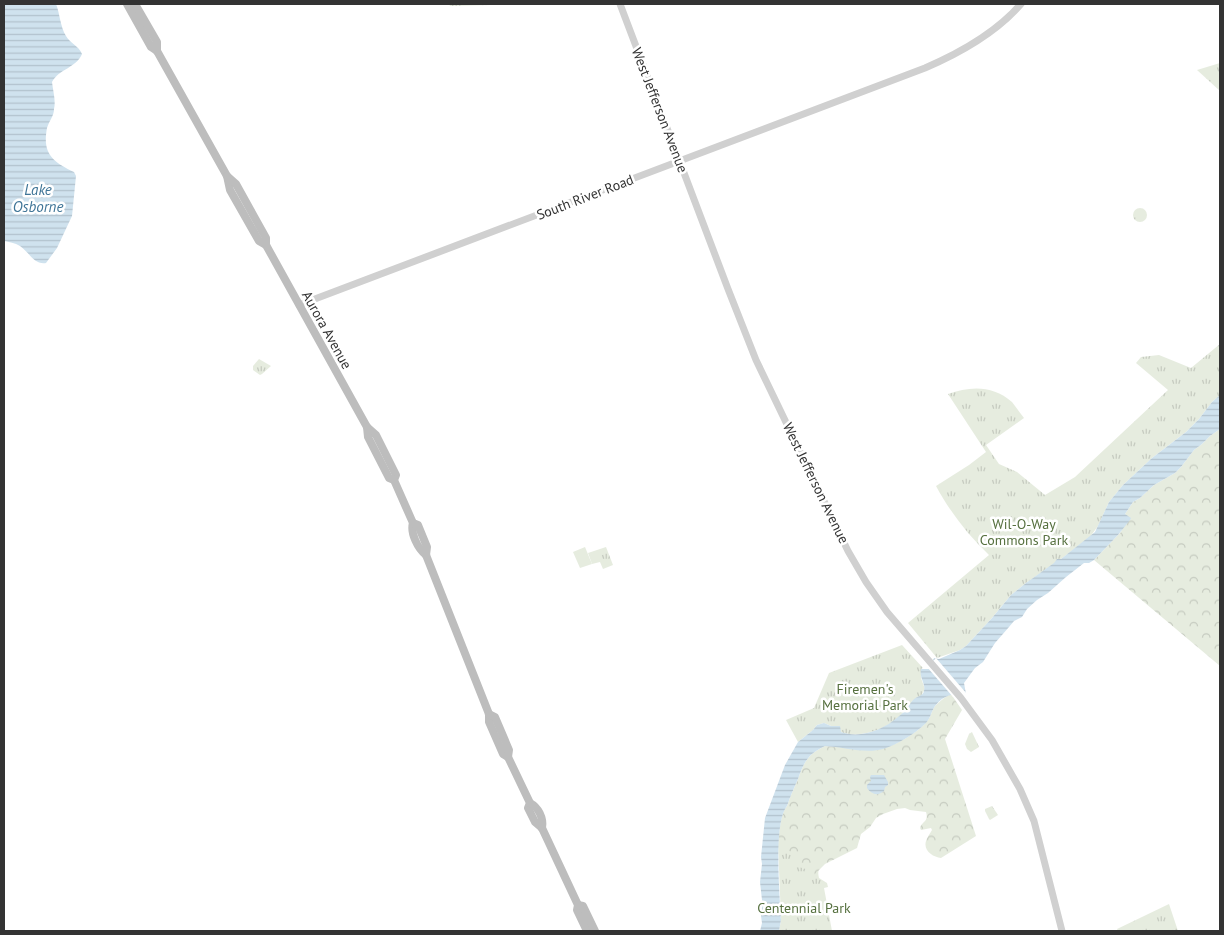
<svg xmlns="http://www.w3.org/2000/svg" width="1224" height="935" font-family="'PT Sans',sans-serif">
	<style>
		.grass { fill: url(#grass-tufts) }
		.forest { fill: url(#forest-crowns) }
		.pitch { fill: #e6ecdf }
		.water { fill: url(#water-rules) }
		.pier { fill: #fff }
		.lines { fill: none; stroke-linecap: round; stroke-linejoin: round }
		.tertiary { stroke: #d0d0d0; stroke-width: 7 }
		.secondary { stroke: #bdbdbd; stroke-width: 8 }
		.labels { text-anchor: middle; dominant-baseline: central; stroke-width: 5; stroke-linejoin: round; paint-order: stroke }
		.street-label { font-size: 14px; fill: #333; stroke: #fff }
		.park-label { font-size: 14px; fill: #56703f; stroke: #fff }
		.water-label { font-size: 15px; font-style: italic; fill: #3f7597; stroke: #fff }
	</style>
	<defs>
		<pattern id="grass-tufts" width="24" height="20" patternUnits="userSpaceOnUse" patternTransform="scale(1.25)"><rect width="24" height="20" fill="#e6ecdf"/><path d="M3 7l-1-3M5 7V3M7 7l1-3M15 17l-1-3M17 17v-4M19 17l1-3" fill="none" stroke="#c6cbc0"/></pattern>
		<pattern id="forest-crowns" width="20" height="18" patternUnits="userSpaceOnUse" patternTransform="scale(1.25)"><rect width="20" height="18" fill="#e6ecdf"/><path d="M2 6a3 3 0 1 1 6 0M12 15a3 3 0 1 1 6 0" fill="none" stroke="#c6cbc0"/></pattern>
		<pattern id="water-rules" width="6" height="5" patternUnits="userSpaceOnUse" patternTransform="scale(1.25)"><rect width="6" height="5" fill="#cfe2ee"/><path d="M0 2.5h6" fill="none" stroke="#b2c2cd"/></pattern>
	</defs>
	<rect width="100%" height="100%" fill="#fff"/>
	<!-- grass -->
	<g class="grass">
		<path d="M 449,4 L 535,4 L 450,6 Z"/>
		<path d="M 1220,63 L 1220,91 L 1197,70 Z"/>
		<circle cx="1140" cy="215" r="7"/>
		<path d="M 1220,344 L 1220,395 L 1212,402 L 1199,419 L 1186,432 L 1152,458 L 1123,485 L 1109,502 L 1098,526 L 1090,537 L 1061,559 L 1026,583 L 1011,595 L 992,618 L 966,646 L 960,650 L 937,658 L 908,623 L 989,555 C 968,535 950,512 936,486 L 969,465 L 986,452 L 948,394 C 970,386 993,385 1012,402 C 1016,407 1020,413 1024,418 L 986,445 L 999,464 L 1017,472 L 1045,495 L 1075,477 L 1168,390 L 1136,363 L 1141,357 L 1159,355 L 1191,368 Z"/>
		<path d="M 259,359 L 271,366 L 262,374 L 260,375 L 253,370 L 253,366 Z"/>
		<path d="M 606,547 L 613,565 L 603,569 L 600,562 L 592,564 L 588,553 Z"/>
		<path d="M 902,645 L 923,668 L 921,669 L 921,678 L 925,689 L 921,696 C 911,698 907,710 899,717 C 884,730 860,739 840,732 L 840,726 L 831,726 L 824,723 L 817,725 L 813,730 L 798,742 L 786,720 L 814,708 L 829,673 Z"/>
		<path d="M 972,732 L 979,747 L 971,752 L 967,749 L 965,744 L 969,734 Z"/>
		<path d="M 992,806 L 998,815 L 990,820 L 989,819 L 985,811 L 985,809 Z"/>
		<path d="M 778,844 L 825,862 C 819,868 817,870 819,878 L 827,883 L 828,887 L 824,888 L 832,931 L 779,931 L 781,920 Z"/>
		<path d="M 1169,904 L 1178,931 L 1118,931 L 1117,929 Z"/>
	</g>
	<!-- forest -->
	<g class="forest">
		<path d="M 1220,429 L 1220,666 L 1094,560 L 1118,535 L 1121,532 L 1125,514 L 1133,502 L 1140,498 L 1154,485 L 1175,473 L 1181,467 L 1194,450 L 1202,444 L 1210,436 Z"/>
		<path d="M 951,694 L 962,710 L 945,739 L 976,836 L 941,858 C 933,857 923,851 926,841 C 927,837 930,834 932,830 L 931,828 L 921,830 L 920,828 C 922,821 929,822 926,812 L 910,810 L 905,808 L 897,809 L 883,814 L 876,818 L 870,827 L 861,834 L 857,848 L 825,864 L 814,875 L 809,870 L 792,865 L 788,862 L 790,859 L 793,857 L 793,854 L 792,852 L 788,851 L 786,848 L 778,846 C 779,835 780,814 787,806 C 790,797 794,788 798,779 C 804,762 808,754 825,746 L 876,750 C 893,747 917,734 928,720 C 931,716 932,710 935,706 C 939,702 946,696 951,694 Z"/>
	</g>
	<!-- pitch -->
	<path class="pitch" d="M 585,547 L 592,564 L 580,568 L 573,552 Z"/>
	<!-- water -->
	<g class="water">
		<path d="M 4,4 L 56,4 C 60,14 60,26 66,36 C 70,43 79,46 82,54 C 76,68 59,69 52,82 C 53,91 56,101 54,109 C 54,116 49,121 47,128 C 42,154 53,162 74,172 L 76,176 L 72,216 L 57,248 L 46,263 C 34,265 29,252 20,246 C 15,243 9,242 4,241 Z"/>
		<path d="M 1220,395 L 1220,429 L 1210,436 L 1202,444 L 1194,450 L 1181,467 L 1175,473 L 1154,485 L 1140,498 L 1133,502 L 1125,514 L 1131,518 L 1130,520 L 1118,535 L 1094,560 L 1089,563 L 1084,563 L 1066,577 L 1048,593 L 1037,600 L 1027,609 L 1022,617 L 1014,621 L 1009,627 L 995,643 L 983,662 L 975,668 L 964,683 L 966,694 C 952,694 945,694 935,706 C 932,710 931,717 926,723 C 915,734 898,744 883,749 C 866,754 843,747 825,746 C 808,754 804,762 798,779 C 794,788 790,797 787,806 C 773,823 780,896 781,920 L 779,931 L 760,931 L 762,923 L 761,916 L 762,900 L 760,882 L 762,864 L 761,857 L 765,818 L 785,765 L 798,742 L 813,730 L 817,725 L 824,723 L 831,726 L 840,726 L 841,732 C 860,739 883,730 898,717 C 904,713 908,706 913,700 C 917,696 923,696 924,691 C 926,684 919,678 921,669 L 930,669 L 934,658 L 939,659 L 960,650 L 966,646 L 992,618 L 1011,595 L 1026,583 L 1054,563 L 1057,559 L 1061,559 L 1095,532 L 1109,502 L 1123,485 L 1152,458 L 1186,432 L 1199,419 L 1212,402 Z"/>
		<path d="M 871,775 L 884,775 L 888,782 L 888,785 L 885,787 L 884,791 C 878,796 872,795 867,788 L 867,785 L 871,781 L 870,777 Z"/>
	</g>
	<!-- pier -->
	<path class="pier" d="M 936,658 L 967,694 L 965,697 L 960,698 L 953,697 L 927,667 Z"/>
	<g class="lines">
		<!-- tertiary -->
		<g class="tertiary">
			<path d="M 620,4 L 728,289 L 756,360 L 848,551 L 866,582 L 887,612 L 961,698 L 992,740 L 1020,789 L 1034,821 L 1062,931"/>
			<path d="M 299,305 L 925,68 C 960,53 996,33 1021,4"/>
		</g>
		<!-- secondary -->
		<g class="secondary">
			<path d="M 127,4 L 151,47 L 157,51 L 227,176 L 230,190 L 259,241 L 266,245"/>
			<path d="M 135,4 L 157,42 L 157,51"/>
			<path d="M 227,176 L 236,184 L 266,238 L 266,245 L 367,427 L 376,435 L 396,475 L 394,480 L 413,523 C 410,533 418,549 426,555"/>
			<path d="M 367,427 L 368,437 L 389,478 L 394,480"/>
			<path d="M 413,523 L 418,525 L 427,547 L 426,555 L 489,714 L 489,722 L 503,754 L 508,757 L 530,803 L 528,808 L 535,822 L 542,828 L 578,905 L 577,910 L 587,931"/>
			<path d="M 489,714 L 495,717 L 509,750 L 508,757"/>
			<path d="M 530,803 C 538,807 544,818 542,828"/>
			<path d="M 578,905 L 583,906 L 595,931"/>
		</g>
	</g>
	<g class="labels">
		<!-- street labels -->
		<g class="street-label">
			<text transform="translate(660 110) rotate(69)">West Jefferson Avenue</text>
			<text transform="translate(585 197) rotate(-21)">South River Road</text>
			<text transform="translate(327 330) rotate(61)">Aurora Avenue</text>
			<text transform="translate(816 483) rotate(64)">West Jefferson Avenue</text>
		</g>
		<!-- park labels -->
		<g class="park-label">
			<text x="1024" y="524">Wil-O-Way<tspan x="1024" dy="16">Commons Park</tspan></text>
			<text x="865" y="689">Firemen's<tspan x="865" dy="16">Memorial Park</tspan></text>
			<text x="804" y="908">Centennial Park</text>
		</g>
		<!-- water labels -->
		<g class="water-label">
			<text x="38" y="189">Lake<tspan x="38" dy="17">Osborne</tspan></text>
		</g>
	</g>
	<!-- border -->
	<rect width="1224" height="935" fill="none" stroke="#333333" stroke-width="10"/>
</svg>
